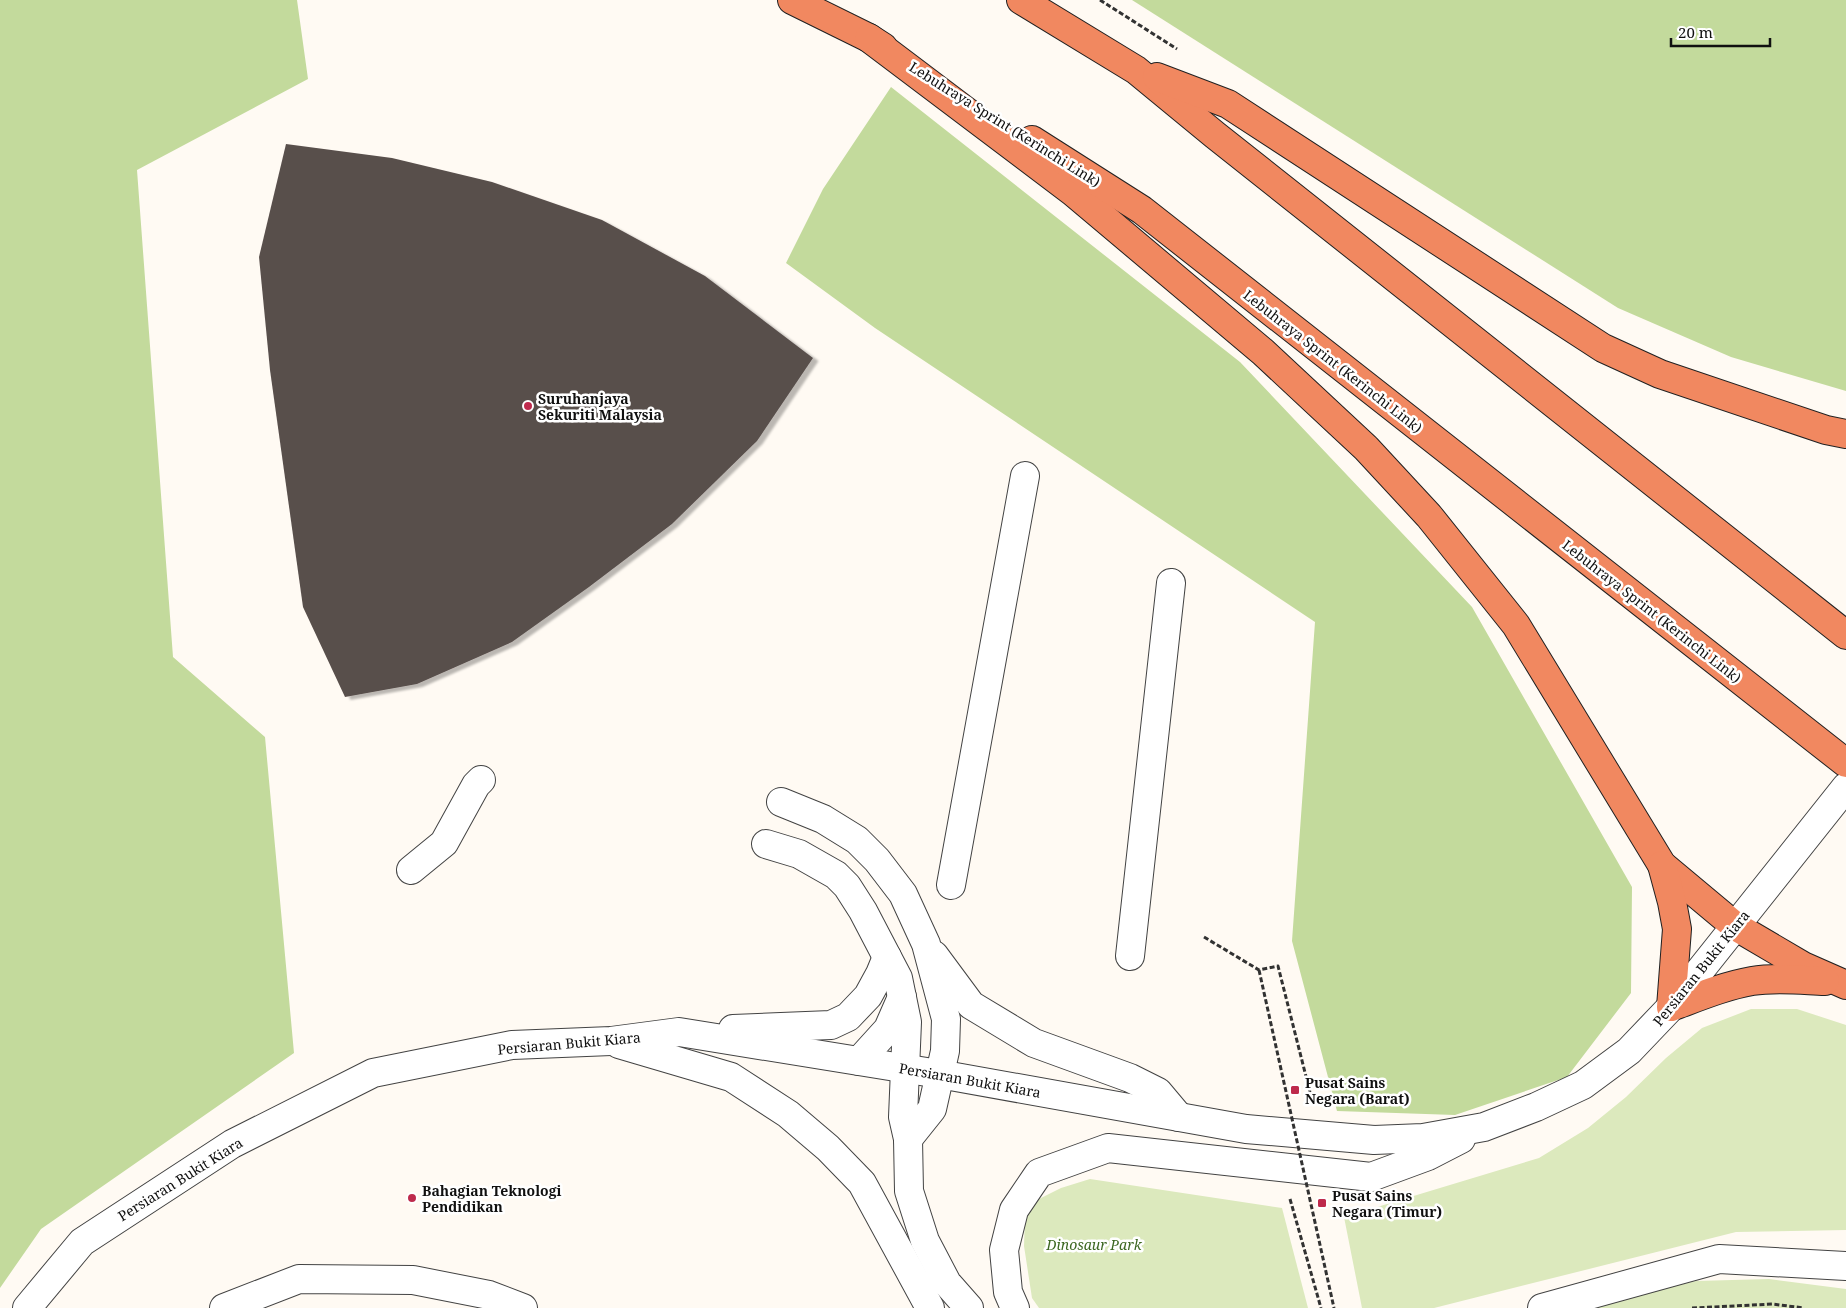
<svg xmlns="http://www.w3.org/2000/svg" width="1846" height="1308" font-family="'Noto Serif',serif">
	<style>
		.green { fill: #dce9bd }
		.forest { fill: #c3da9c }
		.building { fill: #594f4c; filter: url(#shadow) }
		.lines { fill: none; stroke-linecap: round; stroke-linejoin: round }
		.minor-casing { stroke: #434343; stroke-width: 30 }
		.highway-casing { stroke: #212121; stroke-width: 30 }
		.path { stroke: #323232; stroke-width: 3; stroke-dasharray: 5 2.5; stroke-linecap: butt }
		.minor { stroke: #fff; stroke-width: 28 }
		.highway { stroke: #f18860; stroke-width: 28 }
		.path-bridge { stroke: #323232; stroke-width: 3; stroke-dasharray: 5 2.5; stroke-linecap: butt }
		.poi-dot { fill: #be2a4c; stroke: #fff; stroke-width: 2 }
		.labels { text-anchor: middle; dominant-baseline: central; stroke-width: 5; stroke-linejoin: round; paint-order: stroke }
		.street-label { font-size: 14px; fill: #101010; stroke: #fff }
		.poi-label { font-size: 14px; font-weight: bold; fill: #101010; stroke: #fff; text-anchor: start }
		.park-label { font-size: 14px; font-style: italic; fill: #3c6721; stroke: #fff }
	</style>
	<defs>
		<filter id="shadow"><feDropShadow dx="5.5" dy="3" stdDeviation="1" flood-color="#0004"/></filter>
	</defs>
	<rect width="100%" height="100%" fill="#fffaf3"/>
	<!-- green -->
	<g class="green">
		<path d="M 1751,1009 L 1797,1009 L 1846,1025 L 1846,1230 L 1736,1232 L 1434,1308 L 1362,1308 L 1344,1217 L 1539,1158 L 1588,1128 L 1626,1097 L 1666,1058 L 1702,1028 Z"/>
		<path d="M 1090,1179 L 1282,1208 L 1308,1308 L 1039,1308 L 1032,1298 L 1024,1246 L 1025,1218 L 1037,1200 L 1061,1188 Z"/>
		<path d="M 1769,1279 L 1846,1289 L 1846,1308 L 1581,1308 L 1696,1281 Z"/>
	</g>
	<!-- forest -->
	<g class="forest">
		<path d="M 0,0 L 297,0 L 308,79 L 137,170 L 173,657 L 265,737 L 294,1053 L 41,1229 L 0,1288 Z"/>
		<path d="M 1132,0 L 1846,0 L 1846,391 L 1731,357 L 1618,308 Z"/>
		<path d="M 891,87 L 1240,362 L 1472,607 L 1632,887 L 1631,993 L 1567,1077 L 1455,1115 L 1337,1111 L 1292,941 L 1315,622 L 875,328 L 786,263 L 823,189 Z"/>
	</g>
	<!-- building -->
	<path class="building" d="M 286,144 L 392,158 L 492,182 L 602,220 L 705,276 L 813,358 L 757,441 L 672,524 L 589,587 L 512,642 L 417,684 L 345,697 L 303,607 L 270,370 L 259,257 Z"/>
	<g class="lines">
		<!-- minor casing -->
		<g class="minor-casing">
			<g id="minor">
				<path d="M 781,802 L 823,819 L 857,840 L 877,860 L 903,894 L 926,944 L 946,1019 L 945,1051 L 932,1109 L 908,1139"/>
				<path d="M 766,844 L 799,854 L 836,875 L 847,886 L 863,911 L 898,978 L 907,1022 L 903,1117 L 908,1139 L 909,1191 L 925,1241 L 947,1283 L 969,1308"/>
				<path d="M 411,870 L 444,843 L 476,785 L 481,780"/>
				<path d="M 951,885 L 1025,476"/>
				<path d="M 934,955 L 971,1005 L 1034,1043 L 1130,1078 L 1158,1092 L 1179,1117"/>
				<path d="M 1130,956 L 1171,583"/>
				<path d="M 733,1029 L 831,1025 L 848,1017 L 868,996 L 880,974 L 887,957"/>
				<path d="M 619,1044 L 731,1077 L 788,1114 L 828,1148 L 862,1183 L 930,1308"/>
				<path d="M 859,1061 L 888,1029 L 902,997"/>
				<path d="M 27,1308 L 82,1242 L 232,1144 L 373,1073 L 512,1045 L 611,1041 L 679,1032 L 939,1074 L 1246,1129 L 1374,1140 L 1423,1138 L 1484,1127 L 1536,1107 L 1583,1085 L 1629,1051 L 1671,1007 L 1846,787"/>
				<path d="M 224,1308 L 299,1279 L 413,1280 L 489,1295 L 523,1308"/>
				<path d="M 1015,1308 L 1008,1292 L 1004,1250 L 1014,1210 L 1039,1173 L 1108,1148 L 1371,1177 L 1428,1156 L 1461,1139"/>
				<path d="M 1542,1308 L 1719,1259 L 1846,1266"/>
			</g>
		</g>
		<!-- highway casing -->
		<g class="highway-casing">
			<g id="highway">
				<path d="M 792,0 L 869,38 L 883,47"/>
				<path d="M 1021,0 L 1136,70 L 1215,135 L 1846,635"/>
				<path d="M 869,38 L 1073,192 L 1263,352 L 1366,448 L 1429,516 L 1516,625 L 1662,865 L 1735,926 L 1803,966 L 1846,985"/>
				<path d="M 1157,77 L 1228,104 L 1603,348 L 1660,374 L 1826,430 L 1846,434"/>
				<path d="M 1032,140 L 1142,210 L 1846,763"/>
				<path d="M 1662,865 L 1672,902 L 1677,929 L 1671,1007 C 1698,997 1724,986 1752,981 C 1775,977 1801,980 1825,981"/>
			</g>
		</g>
		<!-- path -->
		<g class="path">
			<path d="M 1100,0 L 1177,49"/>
			<path d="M 1204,937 L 1259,970 L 1278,966 L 1313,1104"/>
			<path d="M 1290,1199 L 1321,1308"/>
			<path d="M 1692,1308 L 1772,1304 L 1804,1308"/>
		</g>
		<!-- minor -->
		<use href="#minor" class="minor"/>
		<!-- highway -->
		<use href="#highway" class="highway"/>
		<!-- path-bridge -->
		<path class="path-bridge" d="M 1259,970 L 1334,1308"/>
	</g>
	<!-- markers -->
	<g class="poi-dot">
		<circle cx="528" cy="406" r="5"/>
		<rect x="1290" y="1085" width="10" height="10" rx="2.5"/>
		<circle cx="412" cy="1198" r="5"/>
		<rect x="1317" y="1198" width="10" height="10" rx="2.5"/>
	</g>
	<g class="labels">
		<!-- street labels -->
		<g class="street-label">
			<text transform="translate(1005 124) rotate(32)">Lebuhraya Sprint (Kerinchi Link)</text>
			<text transform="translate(1333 361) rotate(38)">Lebuhraya Sprint (Kerinchi Link)</text>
			<text transform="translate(1652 611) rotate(38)">Lebuhraya Sprint (Kerinchi Link)</text>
			<text transform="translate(1701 968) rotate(-51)">Persiaran Bukit Kiara</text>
			<text transform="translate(569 1043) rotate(-5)">Persiaran Bukit Kiara</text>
			<text transform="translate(970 1080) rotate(10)">Persiaran Bukit Kiara</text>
			<text transform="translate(180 1179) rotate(-32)">Persiaran Bukit Kiara</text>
		</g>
		<!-- poi labels -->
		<g class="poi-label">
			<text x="538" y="398">Suruhanjaya<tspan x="538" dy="16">Sekuriti Malaysia</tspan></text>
			<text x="1305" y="1082">Pusat Sains<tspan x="1305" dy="16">Negara (Barat)</tspan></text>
			<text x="422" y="1190">Bahagian Teknologi<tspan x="422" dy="16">Pendidikan</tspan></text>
			<text x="1332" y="1195">Pusat Sains<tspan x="1332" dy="16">Negara (Timur)</tspan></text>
		</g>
		<!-- park labels -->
		<g class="park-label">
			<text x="1094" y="1244">Dinosaur Park</text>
		</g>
	</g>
	<!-- scale -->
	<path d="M1671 38v8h99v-8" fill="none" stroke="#101010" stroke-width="2.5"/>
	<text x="1678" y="38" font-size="15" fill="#101010" stroke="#ffffff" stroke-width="4" paint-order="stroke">20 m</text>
</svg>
